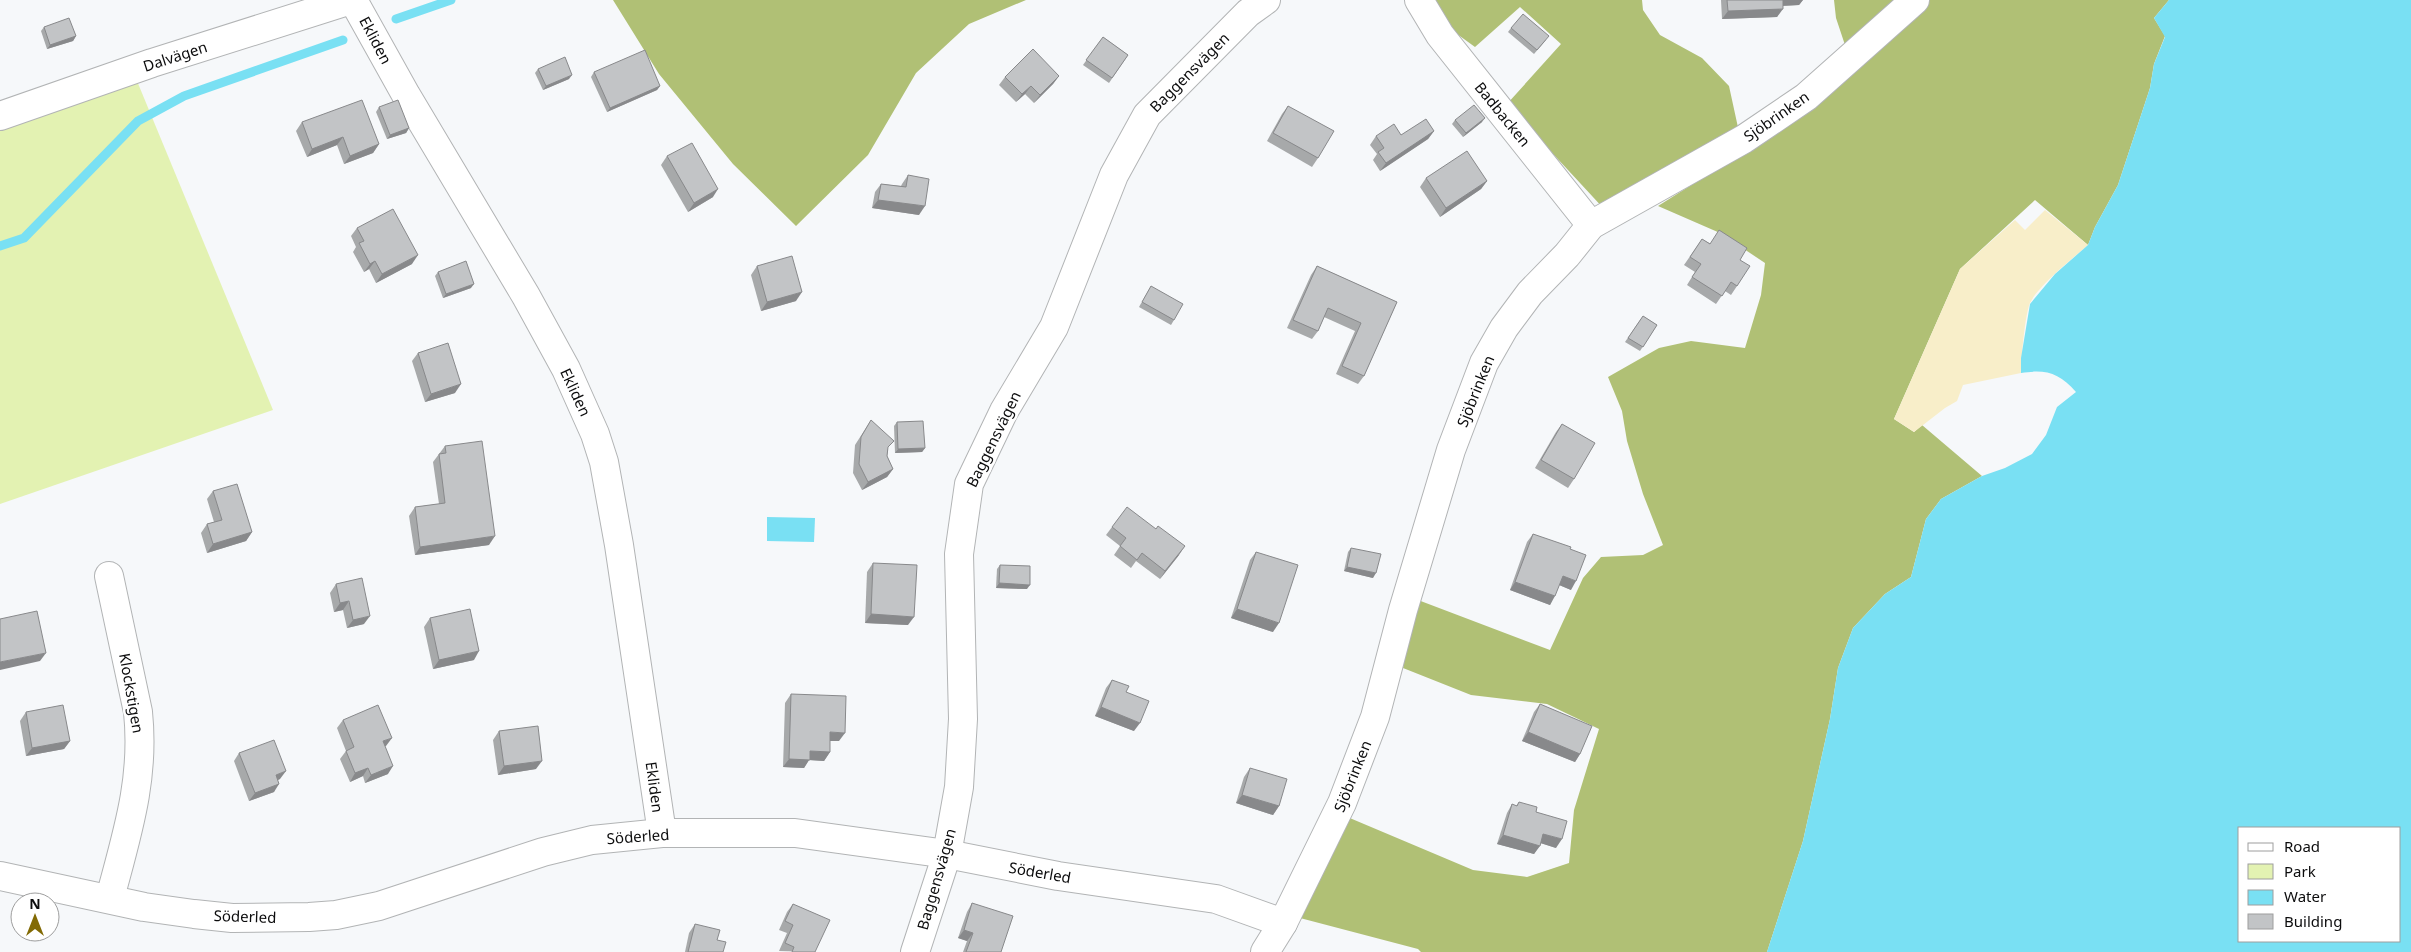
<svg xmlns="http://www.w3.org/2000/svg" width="2411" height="952" font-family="'Noto Sans',sans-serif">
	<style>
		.green { fill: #e3f2b2 }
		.forest { fill: #b0c075 }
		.sand { fill: #f8eec9 }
		.water { fill: #79e0f3; fill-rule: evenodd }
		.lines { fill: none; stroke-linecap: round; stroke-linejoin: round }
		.stream { stroke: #79e0f3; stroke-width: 9 }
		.street-casing { stroke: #b2b4b5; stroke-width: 30 }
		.street { stroke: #fff; stroke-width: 28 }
		.wall { fill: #a7a9aa }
		.shaded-wall { fill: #88898b }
		.building { fill: #c2c4c6; stroke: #88898b }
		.labels { text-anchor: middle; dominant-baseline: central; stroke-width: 5; stroke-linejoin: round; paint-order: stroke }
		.street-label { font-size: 15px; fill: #0c0c0d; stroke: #fff }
	</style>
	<rect width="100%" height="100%" fill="#f6f8fa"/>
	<!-- green -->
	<path class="green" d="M 137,81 L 273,410 L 0,504 L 0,128 Z"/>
	<!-- forest -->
	<g class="forest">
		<path d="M 613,0 L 1026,0 L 969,24 L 916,73 L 868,155 L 796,226 L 733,164 L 659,74 Z"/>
		<path d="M 1432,0 L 1642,0 L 1643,10 L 1660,35 L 1702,58 L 1729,86 L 1739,132 L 1605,210 L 1507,104 L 1561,44 L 1520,7 L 1475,47 L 1457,34 Z"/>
		<path d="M 1834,0 L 2169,0 L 2154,18 L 2165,36 L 2154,64 L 2150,88 L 2118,185 L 2095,227 L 2088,245 L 2035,200 L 1960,269 L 1894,419 L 1914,432 L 1922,425 L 1982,476 L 1941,499 L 1926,519 L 1911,577 L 1885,594 L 1853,628 L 1838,668 L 1830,719 L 1803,841 L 1767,952 L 1421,952 L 1418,949 L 1300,918 L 1345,816 L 1473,870 L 1527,877 L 1569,863 L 1574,810 L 1599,729 L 1547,704 L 1471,695 L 1403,668 L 1409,631 L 1418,600 L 1550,650 L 1583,578 L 1601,557 L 1643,555 L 1663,545 L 1643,494 L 1627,441 L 1622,411 L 1608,377 L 1659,348 L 1691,341 L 1745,348 L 1761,295 L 1765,263 L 1720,233 L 1658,206 L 1752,147 L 1838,87 L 1847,51 L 1836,18 Z"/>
	</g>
	<!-- sand -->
	<path class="sand" d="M 2045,210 L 2088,245 C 2073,258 2038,286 2030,303 C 2025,314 2021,360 2021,373 L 1963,385 L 1957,401 L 1945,408 L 1914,432 L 1894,419 L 1960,269 L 2015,220 L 2025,230 Z"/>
	<!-- water -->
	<g class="water">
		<path d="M 2169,0 L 2411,0 L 2411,952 L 1767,952 L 1803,841 L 1830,719 L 1838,668 L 1853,628 L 1885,594 L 1911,577 L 1926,519 L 1941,499 L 1982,476 L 2005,468 L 2032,454 L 2046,435 L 2057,407 L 2076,392 C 2059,373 2046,369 2021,373 L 2021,358 L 2030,304 L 2055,274 L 2088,245 L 2095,227 L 2118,185 L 2150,88 L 2154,64 L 2165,37 L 2154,18 ZM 2240,828 L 2400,828 L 2400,941 L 2240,941 Z"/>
		<path d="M 767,517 L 815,518 L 814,542 L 767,541 Z"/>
	</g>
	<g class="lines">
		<!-- stream -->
		<g class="stream">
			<path d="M 396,19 L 451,0"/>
			<path d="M 0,246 L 24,238 L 138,121 L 184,96 L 343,40"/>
		</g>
		<!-- street casing -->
		<g class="street-casing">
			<g id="street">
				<path d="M 353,0 L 406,95 L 526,296 L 566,369 L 595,434 L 604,462 L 619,545 L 662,833"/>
				<path d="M 1419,0 L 1440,35 L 1591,225"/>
				<path d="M 0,116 L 152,63 L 351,0"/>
				<path d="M 109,576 L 138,712 C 145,779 127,834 110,898"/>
				<path d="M 0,876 L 144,907 L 194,914 L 232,918 L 309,917 L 336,915 L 379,906 L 543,852 L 592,840 L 662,833 L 795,833 L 947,854 L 1058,876 L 1216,899 L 1283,923"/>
				<path d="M 915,952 L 947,854 L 959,787 L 963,719 L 959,554 L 969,484 L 1004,411 L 1054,327 L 1114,175 L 1147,115 L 1248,13 L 1266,0"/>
				<path d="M 1265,952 L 1283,923 L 1342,803 L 1375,717 L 1403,610 L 1451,450 L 1484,363 L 1504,328 L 1530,293 L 1567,255 L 1591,225 L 1744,139 L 1806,97 L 1915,0"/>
			</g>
		</g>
		<!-- street -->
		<use href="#street" class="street"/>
	</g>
	<!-- wall -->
	<g class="wall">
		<path d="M 1721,0 L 1803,0 L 1799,5 L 1783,6 L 1777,17 L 1722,19 Z"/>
		<path d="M 44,27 L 76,36 L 73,41 L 47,49 L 41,31 Z"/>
		<path d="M 1511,28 L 1546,40 L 1534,54 L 1508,32 Z"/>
		<path d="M 1103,37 L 1128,55 L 1109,83 L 1083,65 Z"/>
		<path d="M 538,69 L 569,79 L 543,90 L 535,73 Z"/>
		<path d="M 594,72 L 660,86 L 657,90 L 607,112 L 591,77 Z"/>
		<path d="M 1059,76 L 1053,84 L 1034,103 L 1025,94 L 1016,102 L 999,85 L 1005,77 Z"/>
		<path d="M 1288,106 L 1318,158 L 1312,167 L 1267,141 L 1282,114 Z"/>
		<path d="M 379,107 L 409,128 L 406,133 L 387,139 L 376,112 Z"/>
		<path d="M 1455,120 L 1482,122 L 1463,137 L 1452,124 Z"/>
		<path d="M 302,122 L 379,144 L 373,153 L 344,164 L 337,145 L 307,157 L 296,131 Z"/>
		<path d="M 1434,131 L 1428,139 L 1380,171 L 1373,160 L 1377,154 L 1370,145 L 1376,136 L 1401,135 Z"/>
		<path d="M 667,156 L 713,197 L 688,212 L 661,165 Z"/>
		<path d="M 908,175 L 919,215 L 872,208 L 875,192 L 881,184 L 901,186 L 902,184 Z"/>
		<path d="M 1426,178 L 1487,181 L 1481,189 L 1440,217 L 1420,187 Z"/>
		<path d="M 357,228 L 412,264 L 376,283 L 369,269 L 364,272 L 353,252 L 356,247 L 351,236 Z"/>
		<path d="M 1702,239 L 1740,260 L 1737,286 L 1731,295 L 1725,291 L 1716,304 L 1687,285 L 1695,272 L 1684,265 Z"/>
		<path d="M 757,266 L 796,301 L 761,311 L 751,275 Z"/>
		<path d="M 1317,266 L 1397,302 L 1364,376 L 1358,384 L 1336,374 L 1355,331 L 1324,317 L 1318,331 L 1312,339 L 1287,328 L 1311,275 Z"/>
		<path d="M 438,272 L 471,288 L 443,298 L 435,276 Z"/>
		<path d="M 1151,286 L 1174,320 L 1171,325 L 1139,307 Z"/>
		<path d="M 1643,316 L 1657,325 L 1640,351 L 1625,342 Z"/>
		<path d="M 418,353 L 455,393 L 425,402 L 412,361 Z"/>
		<path d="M 871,420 L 888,450 L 887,456 L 893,469 L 887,477 L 862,490 L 853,473 L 855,445 Z"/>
		<path d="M 897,422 L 925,448 L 922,452 L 895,453 L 894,426 Z"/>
		<path d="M 1562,424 L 1574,479 L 1568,488 L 1535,468 L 1556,432 Z"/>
		<path d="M 445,446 L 489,545 L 415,555 L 409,516 L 415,507 L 439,504 L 433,462 Z"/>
		<path d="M 213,491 L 252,532 L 246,541 L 207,553 L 201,533 L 207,524 L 214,522 L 207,499 Z"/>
		<path d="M 1112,527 L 1156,529 L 1179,555 L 1160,579 L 1136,561 L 1131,568 L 1114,555 L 1120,546 L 1106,535 Z"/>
		<path d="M 1533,534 L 1570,549 L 1571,590 L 1559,585 L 1550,605 L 1510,590 L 1527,542 Z"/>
		<path d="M 1351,548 L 1373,578 L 1344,571 L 1348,552 Z"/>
		<path d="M 1256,552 L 1273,632 L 1231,618 L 1250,560 Z"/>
		<path d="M 873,563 L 908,625 L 865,623 L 867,572 Z"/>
		<path d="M 1000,565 L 1027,589 L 996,588 L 997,569 Z"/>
		<path d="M 336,584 L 364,624 L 347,628 L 343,610 L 334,612 L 330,593 Z"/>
		<path d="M 430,618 L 474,660 L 433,669 L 424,627 Z"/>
		<path d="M 1112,680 L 1126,692 L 1134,731 L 1095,716 L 1106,688 Z"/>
		<path d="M 791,694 L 839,741 L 830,741 L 830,752 L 824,761 L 809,760 L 804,768 L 783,767 L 785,703 Z"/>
		<path d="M 1540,704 L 1580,754 L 1575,762 L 1522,741 L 1534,712 Z"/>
		<path d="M 26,712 L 70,741 L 64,749 L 26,756 L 20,721 Z"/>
		<path d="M 343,720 L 385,746 L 388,774 L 365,783 L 363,776 L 350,782 L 340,759 L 346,751 L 337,728 Z"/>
		<path d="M 499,731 L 536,769 L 498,775 L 493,740 Z"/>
		<path d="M 239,753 L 280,779 L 278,780 L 274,792 L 249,801 L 234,761 Z"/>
		<path d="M 1250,768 L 1279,806 L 1273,815 L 1236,803 L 1244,777 Z"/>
		<path d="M 1519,802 L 1536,812 L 1556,848 L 1541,843 L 1534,854 L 1497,844 L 1507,813 L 1512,804 L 1516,806 Z"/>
		<path d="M 972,903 L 1001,952 L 963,952 L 967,941 L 958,938 L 967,912 Z"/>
		<path d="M 793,904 L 815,952 L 779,951 L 787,933 L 779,930 L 787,912 Z"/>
		<path d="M 695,924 L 717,940 L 723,952 L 685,952 L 689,933 Z"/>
	</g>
	<!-- shaded-wall -->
	<g class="shaded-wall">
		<path d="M 1781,0 L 1803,0 L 1799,5 L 1777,6 Z"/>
		<path d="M 1783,9 L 1777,17 L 1722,19 L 1728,11 Z"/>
		<path d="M 76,36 L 73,41 L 47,49 L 50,45 Z"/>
		<path d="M 572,75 L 569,79 L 543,90 L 546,86 Z"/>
		<path d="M 1059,76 L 1053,84 L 1034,103 L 1040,95 Z"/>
		<path d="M 660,86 L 657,90 L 607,112 L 610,108 Z"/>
		<path d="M 1031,86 L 1025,94 L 1016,102 L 1022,94 Z"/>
		<path d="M 1485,118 L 1482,122 L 1463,137 L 1466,133 Z"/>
		<path d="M 409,128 L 406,133 L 387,139 L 390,135 Z"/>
		<path d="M 1434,131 L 1428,139 L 1380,171 L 1386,163 Z"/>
		<path d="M 343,137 L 337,145 L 307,157 L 312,149 Z"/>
		<path d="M 379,144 L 373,153 L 344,164 L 350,156 Z"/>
		<path d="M 1487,181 L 1481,189 L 1440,217 L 1446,208 Z"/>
		<path d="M 718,189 L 713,197 L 688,212 L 694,203 Z"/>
		<path d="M 878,200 L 925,206 L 919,215 L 872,208 Z"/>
		<path d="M 418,255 L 412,264 L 376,283 L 382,274 Z"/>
		<path d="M 375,261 L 369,269 L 364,272 L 370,264 Z"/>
		<path d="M 474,284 L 471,288 L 443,298 L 446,294 Z"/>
		<path d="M 802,292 L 796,301 L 761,311 L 767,302 Z"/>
		<path d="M 461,384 L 455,393 L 425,402 L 431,394 Z"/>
		<path d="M 925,448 L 922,452 L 895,453 L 898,449 Z"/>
		<path d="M 893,469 L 887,477 L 862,490 L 868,482 Z"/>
		<path d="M 252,532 L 246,541 L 207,553 L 213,544 Z"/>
		<path d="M 495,536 L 489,545 L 415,555 L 420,547 Z"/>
		<path d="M 1185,546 L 1179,555 L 1160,579 L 1165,571 Z"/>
		<path d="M 1347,567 L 1376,573 L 1373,578 L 1344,571 Z"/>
		<path d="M 1563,576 L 1576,581 L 1571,590 L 1557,584 Z"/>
		<path d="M 1515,582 L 1555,596 L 1550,605 L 1510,590 Z"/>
		<path d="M 999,583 L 1030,585 L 1027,589 L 996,588 Z"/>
		<path d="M 349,601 L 343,610 L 334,612 L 340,603 Z"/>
		<path d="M 1237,609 L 1279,623 L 1273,632 L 1231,618 Z"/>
		<path d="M 871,614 L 914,617 L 908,625 L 865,623 Z"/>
		<path d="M 370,616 L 364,624 L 347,628 L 353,620 Z"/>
		<path d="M 479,651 L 474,660 L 433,669 L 439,660 Z"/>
		<path d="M 46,653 L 40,661 L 0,670 L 0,662 Z"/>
		<path d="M 1101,707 L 1140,723 L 1134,731 L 1095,716 Z"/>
		<path d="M 830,732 L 845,733 L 839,741 L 825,741 Z"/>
		<path d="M 1528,732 L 1580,754 L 1575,762 L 1522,741 Z"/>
		<path d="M 392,738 L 386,746 L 377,749 L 383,741 Z"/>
		<path d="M 70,741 L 64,749 L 26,756 L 32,748 Z"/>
		<path d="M 810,751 L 830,752 L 824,761 L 809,760 L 804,768 L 783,767 L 789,759 Z"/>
		<path d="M 542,761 L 536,769 L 498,775 L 504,766 Z"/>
		<path d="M 393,766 L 388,774 L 365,783 L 371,775 Z"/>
		<path d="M 368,768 L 363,776 L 350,782 L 355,773 Z"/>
		<path d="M 286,771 L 280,779 L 270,783 L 276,775 Z"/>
		<path d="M 279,784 L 274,792 L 249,801 L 255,793 Z"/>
		<path d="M 1242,795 L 1279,806 L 1273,815 L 1236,803 Z"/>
		<path d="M 1543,834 L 1562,839 L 1556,848 L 1537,842 Z"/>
		<path d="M 1503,835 L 1540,846 L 1534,854 L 1497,844 Z"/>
		<path d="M 964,930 L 973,933 L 967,941 L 958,938 Z"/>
	</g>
	<!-- building -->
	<g class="building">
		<path d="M 1727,0 L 1783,0 L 1783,9 L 1728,11 Z"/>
		<path d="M 1523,14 L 1549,36 L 1537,50 L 1511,28 Z"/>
		<path d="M 69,18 L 76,36 L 50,45 L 44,27 Z"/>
		<path d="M 1103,37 L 1128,55 L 1112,78 L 1086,60 Z"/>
		<path d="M 1033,49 L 1059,76 L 1040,95 L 1031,86 L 1022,94 L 1005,77 Z"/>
		<path d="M 645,50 L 660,86 L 610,108 L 594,72 Z"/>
		<path d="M 565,57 L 572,75 L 546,86 L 538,69 Z"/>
		<path d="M 362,100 L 379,144 L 350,156 L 343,137 L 312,149 L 302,122 Z"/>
		<path d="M 398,100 L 409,128 L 390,135 L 379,107 Z"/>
		<path d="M 1474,105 L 1485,118 L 1466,133 L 1455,120 Z"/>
		<path d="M 1288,106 L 1334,131 L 1318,158 L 1273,133 Z"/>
		<path d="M 1426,119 L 1434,131 L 1386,163 L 1378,152 L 1384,148 L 1376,136 L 1394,124 L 1401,135 Z"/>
		<path d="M 692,143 L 718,189 L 694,203 L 667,156 Z"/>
		<path d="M 1467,151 L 1487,181 L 1446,208 L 1426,178 Z"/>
		<path d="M 908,175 L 929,179 L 925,206 L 878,200 L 881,184 L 906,187 Z"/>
		<path d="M 393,209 L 418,255 L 382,274 L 375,261 L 370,264 L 359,243 L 364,241 L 357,228 Z"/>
		<path d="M 1719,230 L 1747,248 L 1740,260 L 1750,266 L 1737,286 L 1731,282 L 1722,296 L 1692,277 L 1701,264 L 1690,257 L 1702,239 L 1710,244 Z"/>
		<path d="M 792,256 L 802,292 L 767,302 L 757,266 Z"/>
		<path d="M 466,261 L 474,284 L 446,294 L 438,272 Z"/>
		<path d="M 1317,266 L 1397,302 L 1364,376 L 1342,366 L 1361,323 L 1328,308 L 1318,331 L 1293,320 Z"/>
		<path d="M 1151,286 L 1183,304 L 1174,320 L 1142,302 Z"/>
		<path d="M 1643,316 L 1657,325 L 1643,347 L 1628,338 Z"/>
		<path d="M 448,343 L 461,384 L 431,394 L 418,353 Z"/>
		<path d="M 871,420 L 894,441 L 888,447 L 887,456 L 893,469 L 868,482 L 859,464 L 861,437 Z"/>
		<path d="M 923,421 L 925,448 L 898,449 L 897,422 Z"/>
		<path d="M 1562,424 L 1595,443 L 1574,479 L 1541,460 Z"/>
		<path d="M 482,441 L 495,536 L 420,547 L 415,507 L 445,503 L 439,454 L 446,453 L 445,446 Z"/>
		<path d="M 237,484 L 252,532 L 213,544 L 207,524 L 222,520 L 213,491 Z"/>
		<path d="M 1127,507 L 1156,529 L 1158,526 L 1185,546 L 1165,571 L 1142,553 L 1137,560 L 1120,546 L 1126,538 L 1112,527 Z"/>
		<path d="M 1533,534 L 1571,547 L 1570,549 L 1586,555 L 1576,581 L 1563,576 L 1555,596 L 1515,582 Z"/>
		<path d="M 1351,548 L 1381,554 L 1376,573 L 1347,567 Z"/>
		<path d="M 1256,552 L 1298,565 L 1279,623 L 1237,609 Z"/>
		<path d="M 873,563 L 917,565 L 914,617 L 871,614 Z"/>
		<path d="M 1000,565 L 1030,566 L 1030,585 L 999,583 Z"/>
		<path d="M 362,578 L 370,616 L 353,620 L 349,601 L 340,603 L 336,584 Z"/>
		<path d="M 470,609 L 479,651 L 439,660 L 430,618 Z"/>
		<path d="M 37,611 L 46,653 L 0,662 L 0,619 Z"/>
		<path d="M 1112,680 L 1129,686 L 1126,692 L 1149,701 L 1140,723 L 1101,707 Z"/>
		<path d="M 791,694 L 846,696 L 845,733 L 830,732 L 830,752 L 810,751 L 810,760 L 789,759 Z"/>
		<path d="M 1540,704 L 1592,726 L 1580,754 L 1528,732 Z"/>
		<path d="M 63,705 L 70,741 L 32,748 L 26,712 Z"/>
		<path d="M 378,705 L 392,738 L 383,741 L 393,766 L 371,775 L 368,768 L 355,773 L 346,751 L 354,747 L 343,720 Z"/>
		<path d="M 538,726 L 542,761 L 504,766 L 499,731 Z"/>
		<path d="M 274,740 L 286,771 L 276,775 L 279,784 L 255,793 L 239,753 Z"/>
		<path d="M 1250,768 L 1287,779 L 1279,806 L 1242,795 Z"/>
		<path d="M 1519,802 L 1537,807 L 1536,812 L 1567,821 L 1562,839 L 1543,834 L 1540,846 L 1503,835 L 1512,804 L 1517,806 Z"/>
		<path d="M 972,903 L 1013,916 L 1001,952 L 966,952 L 973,933 L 964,930 Z"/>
		<path d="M 793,904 L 830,920 L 815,952 L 792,952 L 794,947 L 785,943 L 793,925 L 785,921 Z"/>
		<path d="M 695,924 L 720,930 L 717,940 L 726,942 L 723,952 L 688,952 Z"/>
	</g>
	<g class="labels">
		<!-- street labels -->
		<g class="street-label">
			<text transform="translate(376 40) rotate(62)">Ekliden</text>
			<text transform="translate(175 56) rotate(-18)">Dalvägen</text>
			<text transform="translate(1189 72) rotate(-45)">Baggensvägen</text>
			<text transform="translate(1503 114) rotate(51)">Badbacken</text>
			<text transform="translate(1776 116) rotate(-35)">Sjöbrinken</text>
			<text transform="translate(1475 391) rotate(-68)">Sjöbrinken</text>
			<text transform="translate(576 392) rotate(65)">Ekliden</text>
			<text transform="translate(993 439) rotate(-64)">Baggensvägen</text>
			<text transform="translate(132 693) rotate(80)">Klockstigen</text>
			<text transform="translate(1352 776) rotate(-68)">Sjöbrinken</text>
			<text transform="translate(655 787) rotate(82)">Ekliden</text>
			<text transform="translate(638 836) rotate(-4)">Söderled</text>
			<text transform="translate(1040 872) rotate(10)">Söderled</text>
			<text transform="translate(936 879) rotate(-74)">Baggensvägen</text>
			<text transform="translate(245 916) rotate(2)">Söderled</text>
		</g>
	</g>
	<!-- legend -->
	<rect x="2238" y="827" width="162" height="115" fill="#ffffff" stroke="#9e9e9e"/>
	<rect x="2248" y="843" width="25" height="8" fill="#ffffff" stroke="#9e9e9e"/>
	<text x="2284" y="852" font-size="15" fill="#0c0c0d">Road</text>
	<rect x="2248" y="864" width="25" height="15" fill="#e3f2b2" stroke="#9e9e9e"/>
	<text x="2284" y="877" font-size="15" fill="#0c0c0d">Park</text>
	<rect x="2248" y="890" width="25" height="15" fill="#79e0f3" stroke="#9e9e9e"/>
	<text x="2284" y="902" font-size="15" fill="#0c0c0d">Water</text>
	<rect x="2248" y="914" width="25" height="15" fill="#c2c4c6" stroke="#9e9e9e"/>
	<text x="2284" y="927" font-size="15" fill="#0c0c0d">Building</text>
	<!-- north arrow -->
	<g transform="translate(35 917)"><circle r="24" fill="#ffffff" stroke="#9e9e9e"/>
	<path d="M0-4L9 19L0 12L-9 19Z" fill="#826a04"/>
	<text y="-8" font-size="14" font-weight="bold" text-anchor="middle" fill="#0c0c0d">N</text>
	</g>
</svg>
